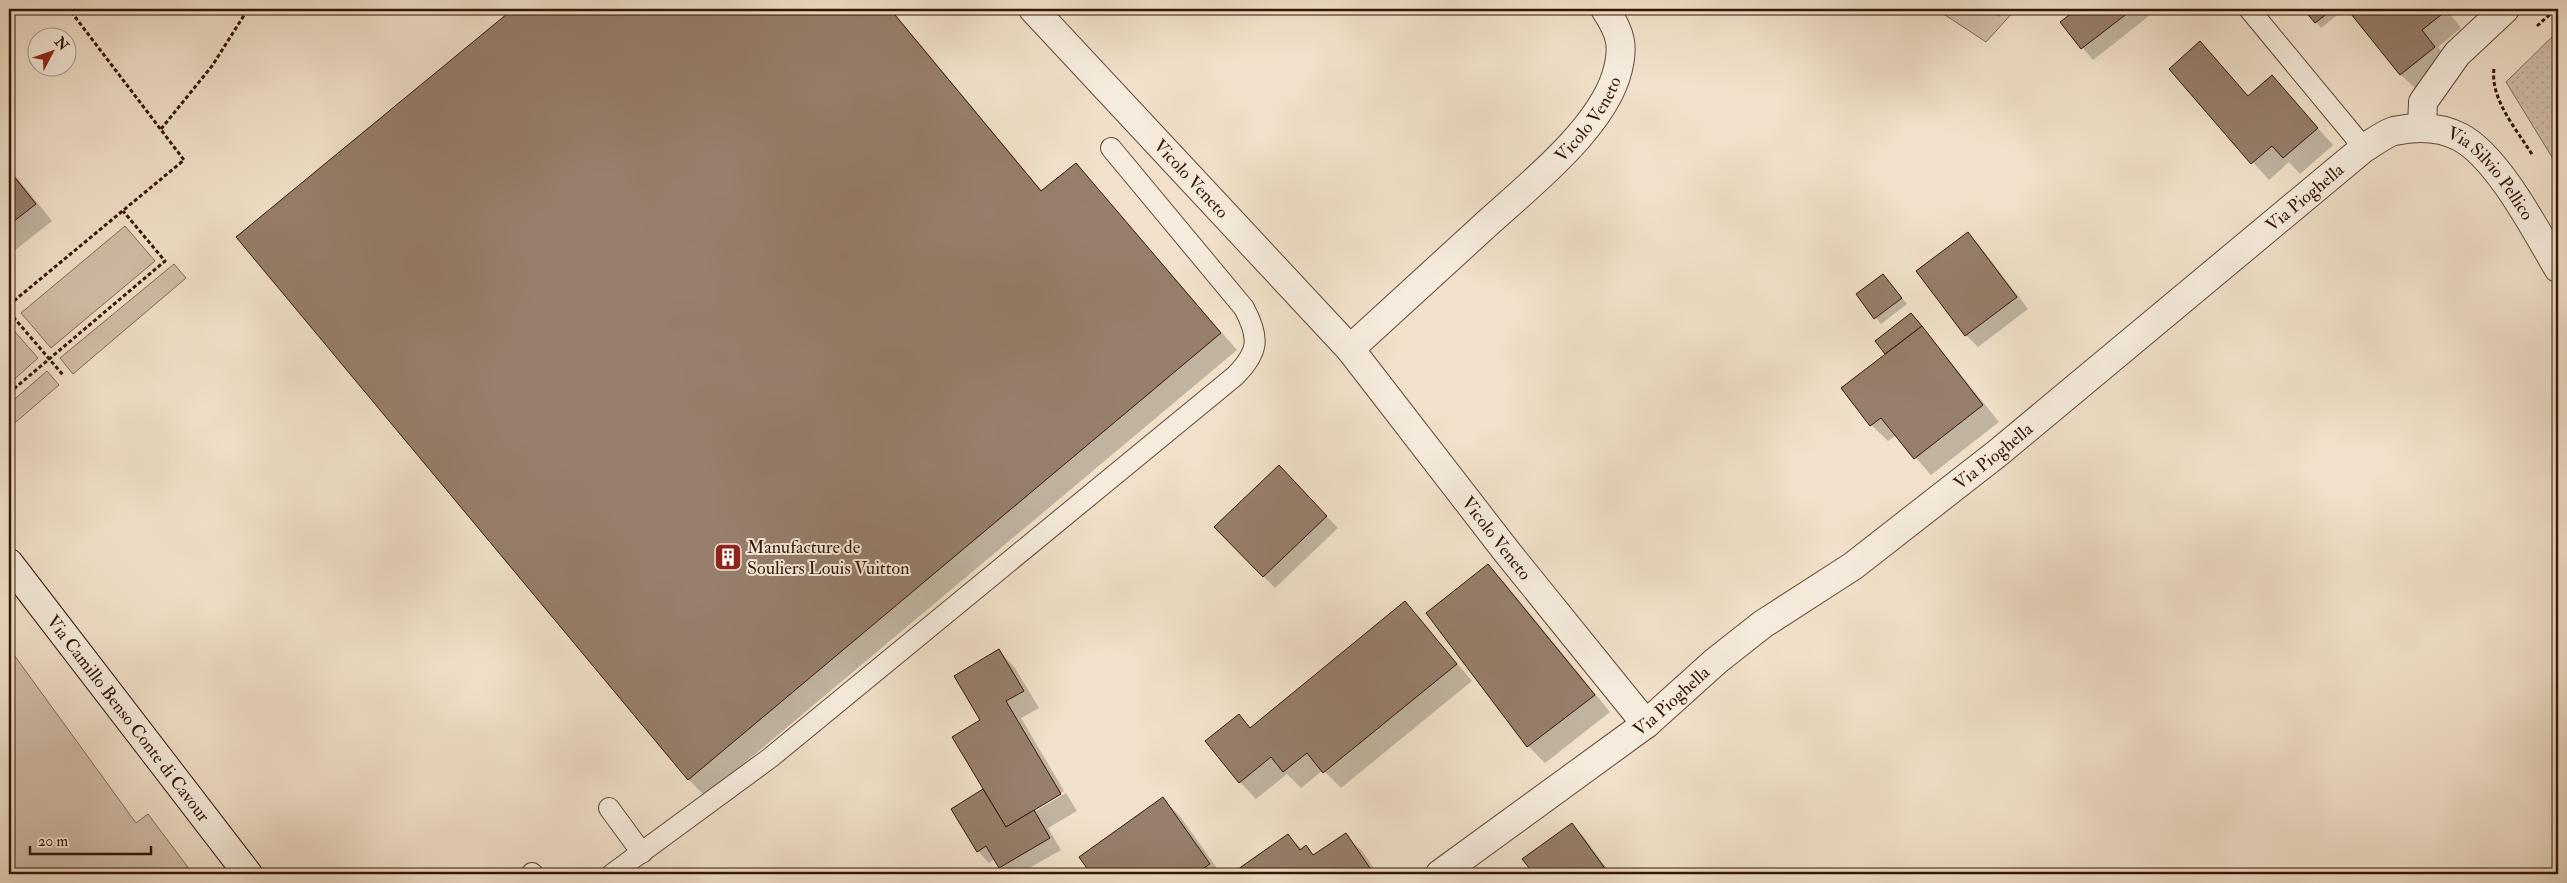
<svg xmlns="http://www.w3.org/2000/svg" width="2567" height="883" font-family="'IM FELL Double Pica',serif">
	<style>
		.grass { fill: url(#grass-dots); stroke: #836a58 }
		.garden { fill: #d1bea9; stroke: #836a58 }
		.shadow { fill: #0003 }
		.building { fill: #977f6c; stroke: #351507 }
		.lines { fill: none; stroke-linecap: round; stroke-linejoin: round }
		.lane-casing { stroke: #644838; stroke-width: 22 }
		.street-casing { stroke: #644838; stroke-width: 30 }
		.secondary-casing { stroke: #351507; stroke-width: 30 }
		.path { stroke: #351507; stroke-width: 3; stroke-dasharray: 4 2.5; stroke-linecap: butt }
		.lane { stroke: #f6ecdd; stroke-width: 20 }
		.street { stroke: #f6ecdd; stroke-width: 28 }
		.secondary { stroke: #f6ecdd; stroke-width: 28 }
		.labels { text-anchor: middle; dominant-baseline: central; stroke-width: 4; stroke-linejoin: round; paint-order: stroke }
		.street-label { font-size: 18px; fill: #351507; stroke: #f6ecdd }
		.poi-label { font-size: 18px; fill: #351507; stroke: #f6ecdd; text-anchor: start }
	</style>
	<defs>
		<pattern id="grass-dots" width="8" height="8" patternUnits="userSpaceOnUse" patternTransform="scale(1.25)"><rect width="8" height="8" fill="#d1bea9"/><path d="M2 2h.1M6 6h.1" fill="none" stroke="#b4a290" stroke-width="1.8" stroke-linecap="round"/></pattern>
	</defs>
	<rect width="100%" height="100%" fill="#f1e1ca"/>
	<filter id="stains"><feTurbulence type="fractalNoise" baseFrequency=".004" numOctaves="4"/><feColorMatrix values="0 0 0 0 .2 0 0 0 0 .09 0 0 0 0 .02 0 0 0 .5 -.17"/></filter>
	<radialGradient id="worn" r=".72"><stop offset=".6" stop-color="#630" stop-opacity="0"/><stop offset="1" stop-color="#630" stop-opacity=".3"/></radialGradient>
	<!-- grass -->
	<path class="grass" d="M 2558,31 L 2558,167 L 2506,82 Z"/>
	<!-- garden -->
	<g class="garden">
		<path d="M 1936,9 L 2016,9 L 1986,42 Z"/>
		<path d="M 125,226 L 155,261 L 51,348 L 21,313 Z"/>
		<path d="M 174,264 L 186,278 L 73,374 L 60,358 Z"/>
		<path d="M 9,325 L 38,358 L 9,384 Z"/>
		<path d="M 47,371 L 59,385 L 9,428 L 9,404 Z"/>
		<path d="M 9,648 L 136,823 L 148,814 L 193,874 L 9,874 Z"/>
	</g>
	<!-- shadow -->
	<g class="shadow">
		<path d="M 515,9 L 891,9 L 1042,191 L 1076,165 L 1237,350 L 705,796 L 689,780 L 237,237 Z"/>
		<path d="M 1989,9 L 2005,9 L 1999,17 Z"/>
		<path d="M 2079,9 L 2143,9 L 2149,16 L 2093,60 L 2062,23 Z"/>
		<path d="M 2305,9 L 2345,9 L 2321,28 Z"/>
		<path d="M 2348,9 L 2446,9 L 2461,28 L 2438,47 L 2451,64 L 2418,91 L 2401,75 Z"/>
		<path d="M 2200,43 L 2249,97 L 2272,77 L 2333,145 L 2300,174 L 2289,162 L 2269,180 L 2170,69 Z"/>
		<path d="M 9,168 L 52,221 L 9,255 Z"/>
		<path d="M 1968,234 L 1979,245 L 2028,309 L 1978,347 L 1966,335 Z"/>
		<path d="M 1888,281 L 1907,304 L 1881,324 L 1858,295 Z"/>
		<path d="M 1917,320 L 1999,422 L 1931,475 L 1896,435 L 1888,441 L 1871,425 L 1887,354 L 1877,341 Z"/>
		<path d="M 1290,479 L 1338,528 L 1275,588 L 1216,527 Z"/>
		<path d="M 1488,566 L 1504,582 L 1610,712 L 1545,763 L 1528,746 L 1428,614 Z"/>
		<path d="M 1405,603 L 1472,681 L 1341,788 L 1323,770 L 1301,788 L 1287,774 L 1256,799 L 1240,782 L 1239,716 L 1251,728 Z"/>
		<path d="M 999,651 L 1015,668 L 1039,708 L 1021,718 L 1064,791 L 1032,810 L 1034,812 L 1066,793 L 1077,811 L 1048,828 L 1061,850 L 1019,874 L 1008,874 L 995,859 L 989,863 L 978,851 L 983,791 L 988,796 L 982,721 Z"/>
		<path d="M 1163,799 L 1180,816 L 1221,874 L 1092,874 L 1080,857 Z"/>
		<path d="M 1572,825 L 1583,836 L 1611,874 L 1535,874 L 1524,859 Z"/>
		<path d="M 1288,835 L 1302,849 L 1306,847 L 1315,856 L 1345,835 L 1362,851 L 1378,874 L 1233,874 Z"/>
	</g>
	<!-- building -->
	<g class="building">
		<path d="M 513,9 L 890,9 L 1041,191 L 1076,163 L 1221,333 L 688,780 L 236,237 Z"/>
		<path d="M 2077,9 L 2133,9 L 2081,49 L 2060,22 Z"/>
		<path d="M 2303,9 L 2333,9 L 2315,23 Z"/>
		<path d="M 2347,9 L 2444,9 L 2446,11 L 2422,30 L 2435,47 L 2400,75 Z"/>
		<path d="M 2200,41 L 2248,96 L 2272,75 L 2318,128 L 2283,158 L 2272,146 L 2251,164 L 2169,69 Z"/>
		<path d="M 9,170 L 36,204 L 9,225 Z"/>
		<path d="M 1968,232 L 2017,297 L 1965,336 L 1916,271 Z"/>
		<path d="M 1883,274 L 1902,298 L 1874,319 L 1856,294 Z"/>
		<path d="M 1911,313 L 1922,326 L 1885,354 L 1875,341 Z"/>
		<path d="M 1922,326 L 1983,405 L 1914,459 L 1881,418 L 1870,426 L 1841,388 Z"/>
		<path d="M 1279,465 L 1327,516 L 1263,577 L 1214,527 Z"/>
		<path d="M 1488,564 L 1595,695 L 1527,747 L 1426,613 Z"/>
		<path d="M 1405,601 L 1457,664 L 1323,773 L 1307,753 L 1283,772 L 1271,757 L 1239,783 L 1205,741 L 1239,714 L 1250,728 Z"/>
		<path d="M 999,649 L 1024,691 L 1006,701 L 1061,794 L 1006,827 L 952,737 L 980,720 L 954,676 Z"/>
		<path d="M 983,789 L 1006,827 L 1034,810 L 1050,838 L 999,868 L 986,846 L 977,852 L 951,809 Z"/>
		<path d="M 1163,797 L 1210,864 L 1195,874 L 1091,874 L 1079,857 Z"/>
		<path d="M 1572,823 L 1609,874 L 1534,874 L 1522,859 Z"/>
		<path d="M 1346,833 L 1374,874 L 1231,874 L 1288,834 L 1300,850 L 1306,845 L 1313,855 Z"/>
	</g>
	<g class="lines">
		<!-- lane casing -->
		<g class="lane-casing">
			<g id="lane">
				<path d="M 2249,9 L 2364,148"/>
				<path d="M 609,808 L 642,853"/>
				<path d="M 532,873 L 533,874"/>
				<path d="M 612,874 L 770,758 L 1235,376 C 1259,352 1260,338 1244,308 L 1111,148"/>
			</g>
		</g>
		<!-- street casing -->
		<g class="street-casing">
			<g id="street">
				<path id="s1" d="M 1033,9 L 1350,349 L 1507,552 L 1646,724"/>
				<path d="M 2422,126 L 2423,102 L 2457,54 L 2505,9"/>
				<path id="s2" d="M 1350,349 C 1393,310 1436,270 1479,231 C 1522,191 1598,133 1616,76 C 1625,47 1621,33 1605,9"/>
				<path id="s3" d="M 1440,874 L 1646,724 L 1716,661 L 1763,624 L 1853,566 L 1999,452 L 2364,148 C 2373,143 2384,134 2394,131 C 2417,126 2439,126 2460,137 C 2498,157 2536,231 2558,268"/>
			</g>
		</g>
		<!-- secondary casing -->
		<g class="secondary-casing">
			<g id="secondary">
				<path id="s4" d="M 9,563 L 248,874"/>
			</g>
		</g>
		<!-- path -->
		<g class="path">
			<path d="M 2537,26 L 2556,9"/>
			<path d="M 2494,69 C 2490,100 2518,131 2533,156"/>
			<path d="M 161,129 L 212,66 L 248,9"/>
			<path d="M 9,305 L 184,160 L 69,9"/>
			<path d="M 9,312 L 63,375"/>
			<path d="M 9,393 L 165,261 L 123,211"/>
		</g>
		<!-- lane -->
		<use href="#lane" class="lane"/>
		<!-- street -->
		<use href="#street" class="street"/>
		<!-- secondary -->
		<use href="#secondary" class="secondary"/>
	</g>
	<!-- icons -->
	<defs>
		<g id="building-square" transform="scale(1.4375)"><rect x="-9" y="-9" width="18" height="18" rx="4" fill="#8f2418" stroke="#f6ecdd"/><path d="M-4-6H4V6H1V3H-1V6H-4ZM-2.5-4.3h1.7v1.8h-1.7ZM.8-4.3h1.7v1.8H.8ZM-2.5-1h1.7V.8h-1.7ZM.8-1h1.7V.8H.8Z" fill="#fff"/></g>
	</defs>
	<g fill-rule="evenodd">
		<use href="#building-square" x="728" y="557"/>
	</g>
	<g class="labels">
		<!-- street labels -->
		<g class="street-label">
			<text stroke="none"><textPath href="#s2" startOffset="332">Vicolo Veneto</textPath></text>
			<text stroke="none"><textPath href="#s3" startOffset="1326">Via Silvio Pellico</textPath></text>
			<text stroke="none"><textPath href="#s1" startOffset="232">Vicolo Veneto</textPath></text>
			<text stroke="none"><textPath href="#s3" startOffset="1099">Via Pioghella</textPath></text>
			<text stroke="none"><textPath href="#s3" startOffset="694">Via Pioghella</textPath></text>
			<text stroke="none"><textPath href="#s1" startOffset="704">Vicolo Veneto</textPath></text>
			<text stroke="none"><textPath href="#s3" startOffset="289">Via Pioghella</textPath></text>
			<text stroke="none"><textPath href="#s4" startOffset="196">Via Camillo Benso Conte di Cavour</textPath></text>
		</g>
		<!-- poi labels -->
		<g class="poi-label">
			<text x="747" y="547">Manufacture de<tspan x="747" dy="21">Souliers Louis Vuitton</tspan></text>
		</g>
	</g>
	<!-- margin -->
	<rect width="2567" height="883" fill="none" stroke="#f1e1ca" stroke-width="30"/>
	<rect x="10" y="10" width="2547" height="863" fill="none" stroke="#351507" stroke-width="2.5"/>
	<rect x="15" y="15" width="2537" height="853" fill="none" stroke="#351507"/>
	<!-- north arrow -->
	<g transform="translate(52 52) rotate(49)"><circle r="24" fill="#f6ecdd" stroke="#a99687"/>
	<path d="M0-4L9 19L0 12L-9 19Z" fill="#8f2418"/>
	<text y="-8" font-size="14" font-weight="bold" text-anchor="middle" fill="#351507">N</text>
	</g>
	<!-- scale -->
	<path d="M30 846v8h121v-8" fill="none" stroke="#351507" stroke-width="2.5"/>
	<text x="38" y="846" font-size="15" fill="#351507" stroke="#f6ecdd" stroke-width="4" paint-order="stroke">20 m</text>
	<rect width="100%" height="100%" filter="url(#stains)"/>
	<rect width="100%" height="100%" fill="url(#worn)"/>
</svg>
